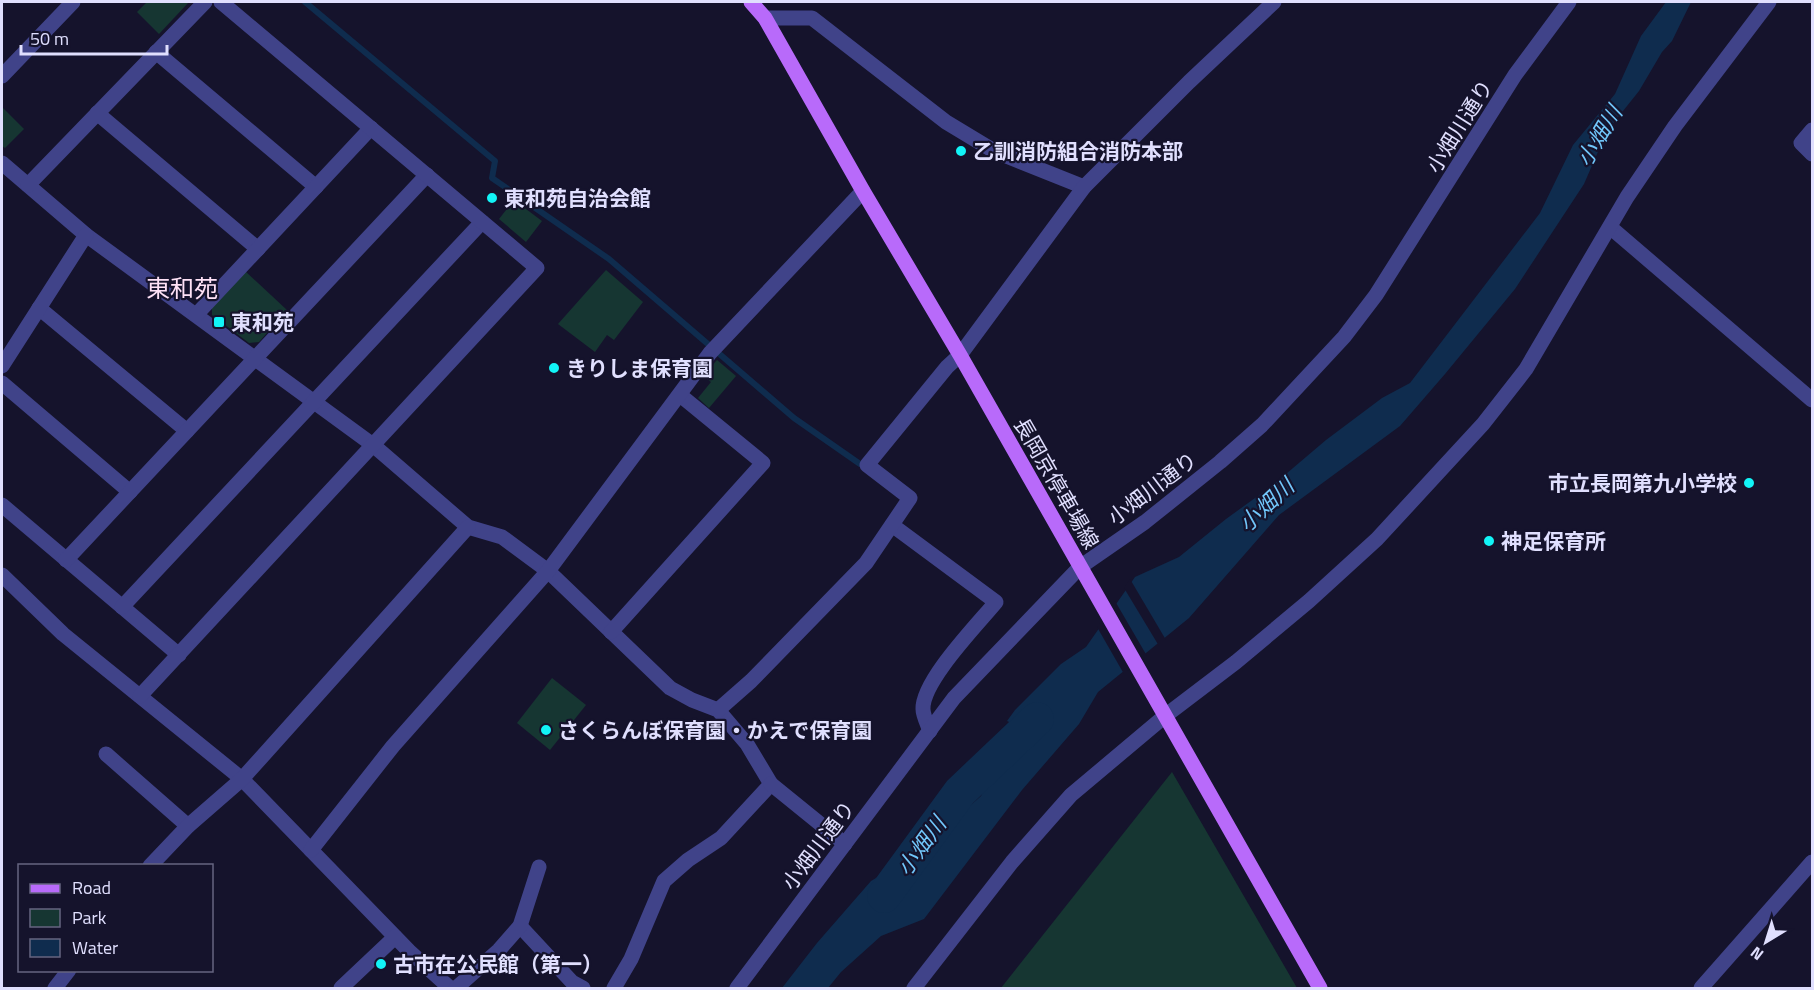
<svg xmlns="http://www.w3.org/2000/svg" width="1814" height="990" font-family="'Titillium Web','Noto Sans JP',sans-serif">
	<style>
		.green { fill: #163632 }
		.water { fill: #0f2c4e }
		.pier { fill: #15132c }
		.lines { fill: none; stroke-linecap: round; stroke-linejoin: round }
		.stream { stroke: #0f2c4e; stroke-width: 6 }
		.river { stroke: #0f2c4e; stroke-width: 34 }
		.minor { stroke: #404389; stroke-width: 15 }
		.major { stroke: #b86afa; stroke-width: 15 }
		.poi-dot { fill: #12f4f7; stroke: #15132c; stroke-width: 2 }
		.labels { text-anchor: middle; dominant-baseline: central; stroke-width: 4.5; stroke-linejoin: round; paint-order: stroke }
		.street-label { font-size: 21px; fill: #e0dffe; stroke: #15132c }
		.poi-label { font-size: 21px; font-weight: bold; fill: #e0dffe; stroke: #15132c; text-anchor: start }
		.water-label { font-size: 22px; font-style: italic; fill: #71c6fa; stroke: #15132c }
		.quarter-label { font-size: 24px; fill: #fee1f6; stroke: #15132c }
	</style>
	<rect width="100%" height="100%" fill="#15132c"/>
	<!-- green -->
	<g class="green">
		<path d="M 147,2 L 189,2 L 159,34 L 137,12 Z"/>
		<path d="M 2,107 L 24,129 L 5,148 L 2,146 Z"/>
		<path d="M 514,200 L 542,221 L 526,242 L 499,219 Z"/>
		<path d="M 244,270 L 287,310 L 259,342 L 249,343 L 212,315 L 212,305 Z"/>
		<path d="M 606,270 L 643,302 L 614,340 L 607,335 L 595,352 L 558,324 Z"/>
		<path d="M 717,360 L 736,376 L 709,408 L 698,398 L 711,382 L 703,376 Z"/>
		<path d="M 552,678 L 586,705 L 550,750 L 517,723 Z"/>
		<path d="M 1172,772 L 1297,988 L 1001,988 Z"/>
	</g>
	<!-- water -->
	<path class="water" d="M 1666,2 L 1691,2 L 1672,41 L 1662,52 L 1639,91 L 1607,131 L 1584,184 L 1515,289 L 1445,374 L 1400,426 L 1279,515 L 1189,618 L 1098,692 L 1079,724 L 1022,790 L 924,919 L 881,936 L 841,972 L 828,988 L 782,988 L 817,943 L 871,881 L 926,849 L 946,827 L 981,796 L 1016,725 L 1007,721 L 1015,710 L 1061,664 L 1086,647 L 1135,577 L 1179,557 L 1226,519 L 1273,485 L 1326,440 L 1382,398 L 1410,383 L 1540,213 L 1573,145 L 1615,94 L 1641,36 Z"/>
	<!-- pier -->
	<g class="pier">
		<path d="M 1130,579 L 1166,640 L 1159,646 L 1124,588 Z"/>
		<path d="M 1115,601 L 1147,656 L 1124,674 L 1097,627 Z"/>
	</g>
	<g class="lines">
		<!-- stream -->
		<path class="stream" d="M 305,2 L 495,161 L 492,178 L 609,259 L 794,418 L 860,464"/>
		<!-- river -->
		<path class="river" d="M 884,896 L 960,792 L 1037,719"/>
		<!-- minor -->
		<g class="minor">
			<path d="M 765,18 L 812,18 L 946,122 L 994,151 L 1084,187"/>
			<path d="M 156,52 L 316,187"/>
			<path d="M 2,76 L 73,2"/>
			<path d="M 97,113 L 258,249"/>
			<path d="M 1812,130 L 1801,143 L 1812,154"/>
			<path d="M 2,163 L 86,235 L 373,445 L 468,527 L 502,537 L 548,571 L 670,688 L 692,700 L 718,710 L 747,744 L 771,784 L 721,838 L 688,860 L 664,881 L 631,959 L 614,988"/>
			<path d="M 28,185 L 205,2"/>
			<path d="M 1610,227 L 1812,400"/>
			<path d="M 39,308 L 187,431"/>
			<path d="M 196,315 L 371,128"/>
			<path d="M 2,366 L 86,235"/>
			<path d="M 2,383 L 130,492"/>
			<path d="M 2,505 L 179,655"/>
			<path d="M 892,525 L 996,602 C 978,624 922,681 923,709 C 923,716 928,725 930,731"/>
			<path d="M 66,560 L 427,175"/>
			<path d="M 2,575 L 63,634 L 242,779 L 409,951 L 450,988"/>
			<path d="M 122,607 L 482,222"/>
			<path d="M 611,632 L 763,463 L 680,395"/>
			<path d="M 140,696 L 537,268 L 221,2"/>
			<path d="M 718,710 L 751,681 L 866,563 L 910,498 L 867,465 L 947,367 L 960,355 L 1084,187 L 1189,82 L 1274,2"/>
			<path d="M 106,754 L 188,826"/>
			<path d="M 771,784 L 845,844"/>
			<path d="M 311,850 L 393,746 L 548,571 L 710,353 L 863,191"/>
			<path d="M 150,866 L 188,826 L 242,779 L 468,527"/>
			<path d="M 520,926 L 572,982 L 583,988"/>
			<path d="M 55,988 L 69,970"/>
			<path d="M 341,988 L 395,937"/>
			<path d="M 456,988 L 499,950 L 520,926 L 539,867"/>
			<path d="M 737,988 L 954,698 L 1080,567 L 1145,522 L 1220,462 L 1262,425 L 1344,337 L 1376,295 L 1515,75 L 1569,2"/>
			<path d="M 914,988 L 1012,862 L 1071,795 L 1165,716 L 1236,662 L 1309,601 L 1377,539 L 1483,424 L 1526,369 L 1627,197 L 1675,126 L 1769,2"/>
			<path d="M 1701,988 L 1812,862"/>
		</g>
		<!-- major -->
		<path class="major" d="M 751,2 L 765,18 L 863,191 L 960,355 L 1320,988"/>
	</g>
	<!-- markers -->
	<g class="poi-dot">
		<circle cx="961" cy="151" r="6"/>
		<circle cx="492" cy="198" r="6"/>
		<rect x="213" y="316" width="12" height="12" rx="3"/>
		<circle cx="554" cy="368" r="6"/>
		<circle cx="1749" cy="483" r="6"/>
		<circle cx="1489" cy="541" r="6"/>
		<circle cx="546" cy="730" r="6"/>
		<circle cx="381" cy="964" r="6"/>
	</g>
	<g class="labels">
		<!-- street labels -->
		<g class="street-label">
			<text transform="translate(1459 126) rotate(-58)">小畑川通り</text>
			<text transform="translate(1057 483) rotate(60)">長岡京停車場線</text>
			<text transform="translate(1152 488) rotate(-37)">小畑川通り</text>
			<text transform="translate(818 845) rotate(-53)">小畑川通り</text>
		</g>
		<!-- poi labels -->
		<g class="poi-label">
			<text x="973" y="151">乙訓消防組合消防本部</text>
			<text x="504" y="198">東和苑自治会館</text>
			<text x="231" y="322">東和苑</text>
			<text x="566" y="368">きりしま保育園</text>
			<text x="1737" y="483" text-anchor="end">市立長岡第九小学校</text>
			<text x="1501" y="541">神足保育所</text>
			<text x="558" y="730">さくらんぼ保育園・かえで保育園</text>
			<text x="393" y="964">古市在公民館（第一）</text>
		</g>
		<!-- water labels -->
		<g class="water-label">
			<text transform="translate(1599 136) rotate(-59)">小畑川</text>
			<text transform="translate(1266 505) rotate(-43)">小畑川</text>
			<text transform="translate(921 846) rotate(-54)">小畑川</text>
		</g>
		<!-- quarter labels -->
		<g class="quarter-label">
			<text x="182" y="288">東和苑</text>
		</g>
	</g>
	<!-- border -->
	<rect width="1814" height="990" fill="none" stroke="#e0dffe" stroke-width="6"/>
	<!-- legend -->
	<rect x="18" y="864" width="195" height="108" fill="#15132c" stroke="#666580" stroke-width="1.5"/>
	<rect x="30" y="884" width="30" height="9" fill="#b86afa" stroke="#666580" stroke-width="1.5"/>
	<text x="72" y="894" font-size="18" fill="#e0dffe">Road</text>
	<rect x="30" y="909" width="30" height="18" fill="#163632" stroke="#666580" stroke-width="1.5"/>
	<text x="72" y="924" font-size="18" fill="#e0dffe">Park</text>
	<rect x="30" y="939" width="30" height="18" fill="#0f2c4e" stroke="#666580" stroke-width="1.5"/>
	<text x="72" y="954" font-size="18" fill="#e0dffe">Water</text>
	<!-- north arrow -->
	<g transform="translate(1766 942) rotate(218)" stroke="#15132c" stroke-width="4.5" paint-order="stroke">
	<path d="M0-4.5L10 22L0 15L-10 22Z" fill="#e0dffe"/>
	<text y="-9" font-size="16" font-weight="bold" text-anchor="middle" fill="#e0dffe">N</text>
	</g>
	<!-- scale -->
	<path d="M21 45v9h146v-9" fill="none" stroke="#e0dffe" stroke-width="3"/>
	<text x="30" y="45" font-size="18" fill="#e0dffe" stroke="#15132c" stroke-width="4.5" paint-order="stroke">50 m</text>
</svg>
